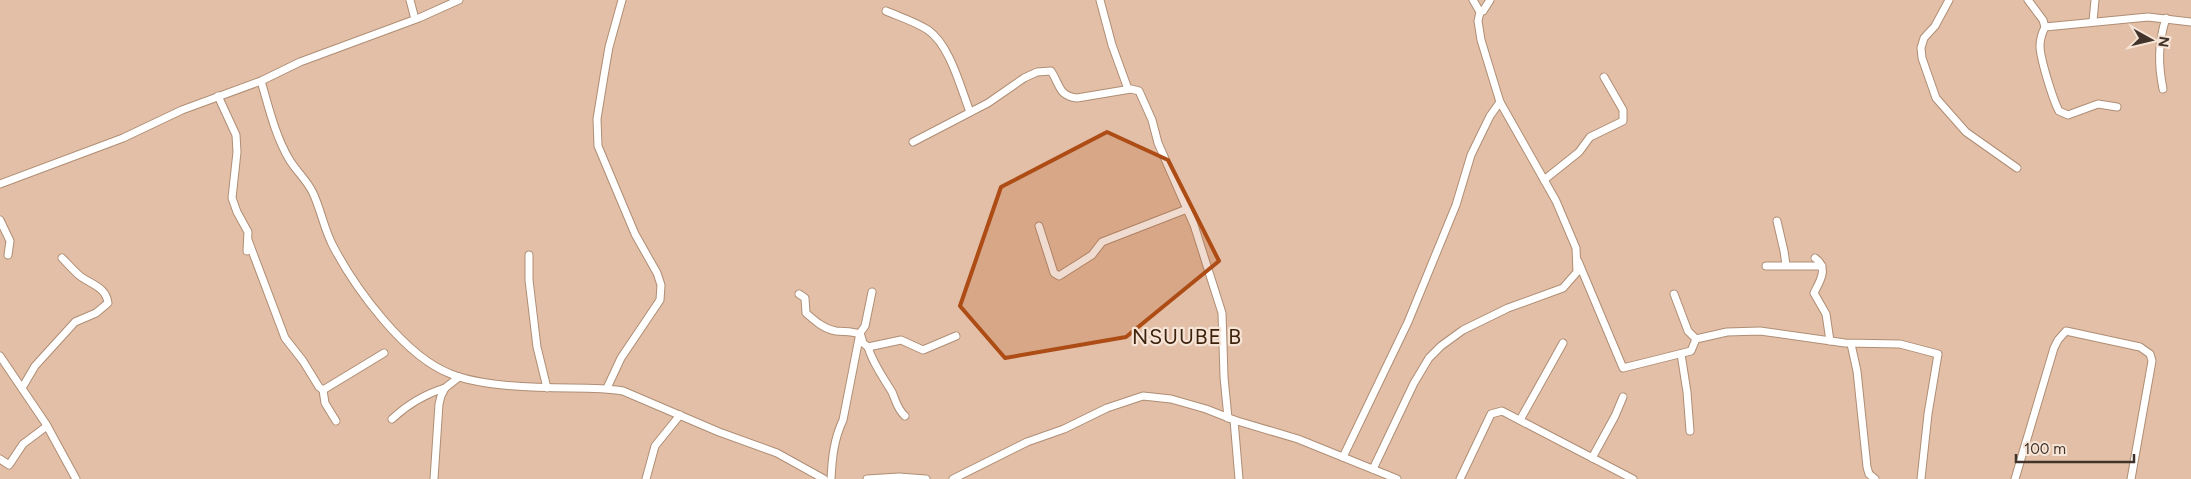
<svg xmlns="http://www.w3.org/2000/svg" width="2191" height="479" font-family="Figtree,sans-serif">
	<style>
		.lines { fill: none; stroke-linecap: round; stroke-linejoin: round }
		.street-casing { stroke: #af8e75; stroke-width: 9 }
		.street { stroke: #fff; stroke-width: 7 }
		.marked { fill: #ae4c16; fill-opacity: 0.2; stroke: #ae4c16; stroke-width: 4; stroke-linejoin: round }
		.labels { text-anchor: middle; dominant-baseline: central; stroke-width: 4.5; stroke-linejoin: round; paint-order: stroke }
		.quarter-label { font-size: 21px; letter-spacing: 1px; fill: #3d220c; stroke: #f6e4d7 }
	</style>
	<rect width="100%" height="100%" fill="#e2bfa6"/>
	<g class="lines">
		<!-- street casing -->
		<g class="street-casing">
			<g id="street">
				<path d="M 410,0 L 415,19"/>
				<path d="M 1100,0 L 1112,45 L 1128,89"/>
				<path d="M 1949,0 L 1935,26 L 1924,38 L 1921,48 L 1922,58 L 1936,98 L 1966,132 L 2017,168"/>
				<path d="M 2028,0 L 2043,20 L 2045,27 L 2148,17 L 2191,22"/>
				<path d="M 886,11 C 900,17 916,22 928,30 C 950,45 961,89 970,112"/>
				<path d="M 1480,12 L 1483,11 L 1490,0"/>
				<path d="M 2093,21 L 2095,0"/>
				<path d="M 2045,27 C 2042,33 2040,39 2040,46 C 2040,58 2053,100 2059,111 L 2068,115 L 2098,104 L 2117,107"/>
				<path d="M 261,81 C 269,108 275,135 289,159 C 296,171 307,180 313,193 C 321,210 324,229 333,246 C 355,288 405,357 451,374 C 483,387 536,388 571,388 C 589,388 606,388 623,391 L 719,432 L 777,453 L 824,479"/>
				<path d="M 2163,89 C 2158,64 2158,43 2166,18"/>
				<path d="M 218,96 L 236,135 L 237,152 L 232,198 L 237,212 L 248,232 L 247,251"/>
				<path d="M 913,142 L 988,103 L 1024,78 L 1037,72 L 1051,71 C 1060,84 1058,96 1077,98 L 1131,89 L 1139,91 L 1152,120 L 1158,143 L 1194,225 L 1222,313 L 1224,377 L 1228,418"/>
				<path d="M 1544,180 L 1579,152 L 1590,137 L 1623,121 L 1623,110 L 1604,77"/>
				<path d="M 0,184 L 123,138 L 182,110 L 261,81 L 300,62 L 419,18 L 459,0"/>
				<path d="M 0,220 L 10,241 L 8,255"/>
				<path d="M 1777,221 L 1784,251 L 1786,265"/>
				<path d="M 1039,226 L 1054,273 L 1059,276 L 1092,255 L 1102,242 L 1187,209"/>
				<path d="M 248,240 L 285,338 L 303,361 L 319,387 L 323,390 L 384,353"/>
				<path d="M 529,255 L 529,280 L 537,347 L 547,388"/>
				<path d="M 1815,258 C 1829,268 1820,281 1814,293 L 1826,314 L 1830,341"/>
				<path d="M 1578,261 L 1623,368 L 1691,351 L 1696,339"/>
				<path d="M 1766,266 L 1822,266"/>
				<path d="M 799,294 L 805,298 L 806,313 C 815,321 824,329 836,331 C 845,332 851,331 860,334"/>
				<path d="M 1674,294 L 1688,331 L 1696,339"/>
				<path d="M 861,336 L 863,343 L 868,347 L 901,340 L 923,350 L 956,336"/>
				<path d="M 1696,339 L 1727,332 L 1760,331 L 1845,343 L 1900,344 L 1938,354 L 1928,414 L 1921,479"/>
				<path d="M 1851,344 L 1857,371 L 1867,467 L 1869,474 L 1875,479"/>
				<path d="M 868,347 C 873,364 883,377 892,392 C 896,401 897,409 905,416"/>
				<path d="M 1681,354 L 1687,392 L 1690,431"/>
				<path d="M 0,356 L 46,424 L 76,479"/>
				<path d="M 22,388 L 35,366 L 75,322 L 96,313 L 108,303 C 106,287 92,285 80,276 C 74,271 68,264 62,258"/>
				<path d="M 445,388 L 459,377"/>
				<path d="M 607,388 L 621,358 L 660,300 L 661,285 L 657,273 L 635,234 L 598,146 L 597,119 L 604,76 L 609,47 L 622,0"/>
				<path d="M 323,390 L 325,403 L 336,421"/>
				<path d="M 392,419 C 407,405 425,394 445,388 L 441,396 L 439,404 L 434,479"/>
				<path d="M 1234,420 L 1239,479"/>
				<path d="M 1520,420 L 1563,343"/>
				<path d="M 1343,457 L 1408,322 L 1456,205 L 1471,155 L 1490,116 L 1500,102"/>
				<path d="M 1592,458 L 1615,416 L 1623,397"/>
				<path d="M 0,459 L 9,465 L 23,444 L 47,426"/>
				<path d="M 1373,469 L 1414,383 L 1429,358 L 1441,346 L 1463,330 L 1508,308 L 1563,288 L 1577,272 L 1576,248 L 1556,201 L 1500,102 L 1481,40 L 1478,21 L 1480,12 L 1473,0"/>
				<path d="M 646,479 L 655,446 L 680,415"/>
				<path d="M 831,479 C 832,458 834,439 843,420 L 860,333 L 865,326 L 872,292"/>
				<path d="M 867,479 L 899,477 L 926,479"/>
				<path d="M 953,479 L 1027,442 L 1064,429 L 1107,408 L 1143,396 L 1171,399 L 1206,409 L 1234,420 L 1298,439 L 1397,479"/>
				<path d="M 1460,479 L 1491,414 L 1502,411 L 1633,479"/>
				<path d="M 2015,479 L 2054,348 L 2058,340 L 2066,331 L 2140,347 L 2150,354 L 2152,361 L 2131,479"/>
			</g>
		</g>
		<!-- street -->
		<use href="#street" class="street"/>
	</g>
	<!-- marked area -->
	<path class="marked" d="M 1107,132 L 1168,160 L 1219,261 L 1126,337 L 1005,358 L 960,306 L 1001,187 Z"/>
	<g class="labels">
		<!-- quarter labels -->
		<g class="quarter-label">
			<text x="1187" y="336">NSUUBE B</text>
		</g>
	</g>
	<!-- north arrow -->
	<g transform="translate(2151 40) rotate(98)" stroke="#f6e4d7" stroke-width="4" paint-order="stroke">
	<path d="M0-4L9 19L0 12L-9 19Z" fill="#42342a"/>
	<text y="-8" font-size="14" font-weight="bold" text-anchor="middle" fill="#42342a">N</text>
	</g>
	<!-- scale -->
	<path d="M2016 454v8h118v-8" fill="none" stroke="#42342a" stroke-width="2.5"/>
	<text x="2024" y="454" font-size="15" fill="#42342a" stroke="#f6e4d7" stroke-width="4" paint-order="stroke">100 m</text>
</svg>
